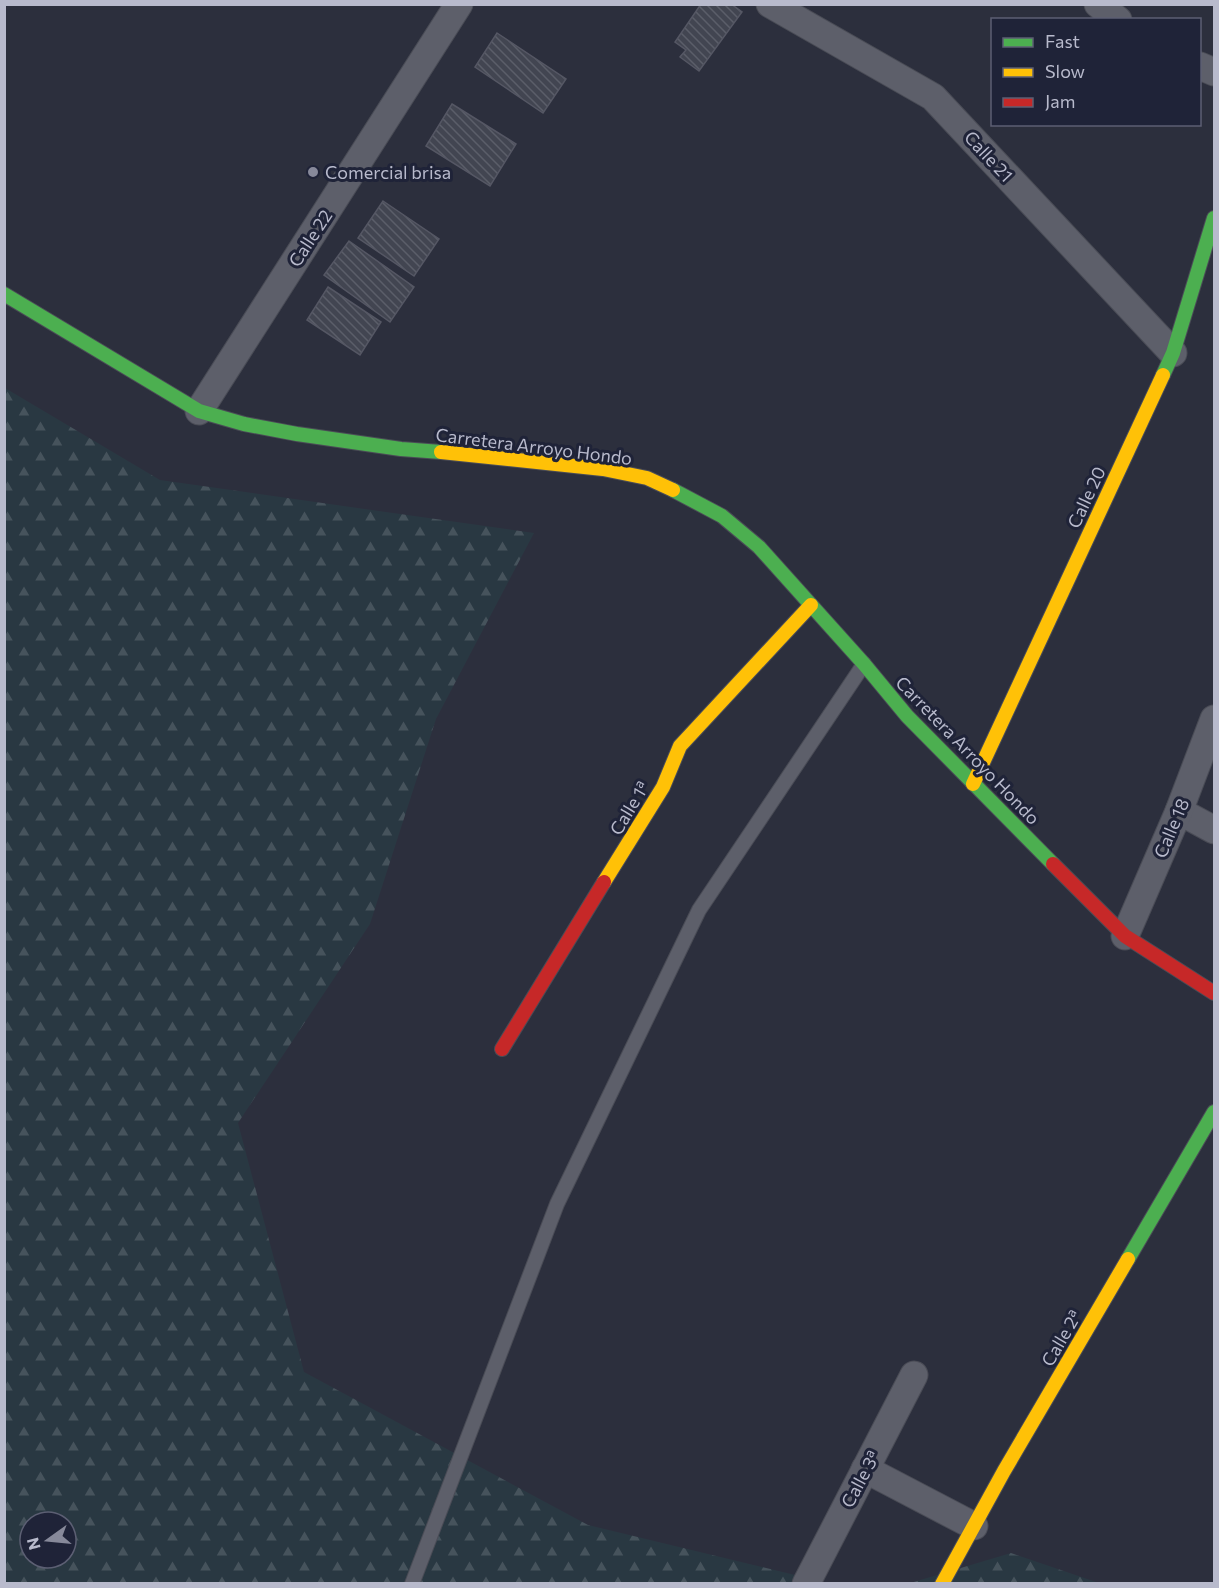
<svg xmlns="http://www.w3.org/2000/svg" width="1219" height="1588" font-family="Commissioner,sans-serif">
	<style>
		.forest { fill: url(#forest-firs); fill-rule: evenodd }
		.building { fill: url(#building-back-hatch); stroke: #555764; stroke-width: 1.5 }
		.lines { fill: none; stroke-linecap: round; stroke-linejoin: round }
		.lane-casing { stroke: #4a4c56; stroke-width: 16 }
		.street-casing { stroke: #4a4c56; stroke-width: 29 }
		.fast-casing { stroke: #4a4c56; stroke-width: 16 }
		.slow-casing { stroke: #4a4c56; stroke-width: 16 }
		.jam-casing { stroke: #4a4c56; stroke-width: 16 }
		.lane { stroke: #5d5f6a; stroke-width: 14 }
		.street { stroke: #5d5f6a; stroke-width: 27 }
		.fast { stroke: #4caf50; stroke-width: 14 }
		.slow { stroke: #ffc107; stroke-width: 14 }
		.jam { stroke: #c62828; stroke-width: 14 }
		.poi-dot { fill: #87899a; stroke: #1f2338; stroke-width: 2 }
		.labels { text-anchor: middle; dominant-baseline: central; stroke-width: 6; stroke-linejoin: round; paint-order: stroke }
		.street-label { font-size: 18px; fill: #b8bacc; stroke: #1f2338 }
		.poi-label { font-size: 18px; fill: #b8bacc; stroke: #1f2338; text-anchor: start }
	</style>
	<defs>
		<pattern id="forest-firs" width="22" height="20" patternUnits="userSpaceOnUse" patternTransform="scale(1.5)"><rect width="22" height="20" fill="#293842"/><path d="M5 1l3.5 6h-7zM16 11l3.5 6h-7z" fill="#46535c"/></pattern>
		<pattern id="building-back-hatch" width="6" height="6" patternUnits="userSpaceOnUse" patternTransform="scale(1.5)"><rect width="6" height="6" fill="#424551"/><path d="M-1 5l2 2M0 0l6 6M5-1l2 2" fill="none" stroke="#5b5e69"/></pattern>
	</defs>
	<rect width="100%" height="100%" fill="#2c2f3d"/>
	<!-- forest -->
	<g class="forest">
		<path d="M 5,388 L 160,480 L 534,533 L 436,719 L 370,924 L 238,1123 L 304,1372 L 588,1525 L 828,1583 L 5,1584 ZM 30,1522 L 66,1522 L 66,1558 L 30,1558 Z"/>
		<path d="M 1011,1553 L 1099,1583 L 907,1584 Z"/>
	</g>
	<!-- building -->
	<g class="building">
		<path d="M 701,4 L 731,4 L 742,12 L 699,71 L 680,57 L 686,50 L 675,42 Z"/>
		<path d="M 497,33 L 566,79 L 543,113 L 475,67 Z"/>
		<path d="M 452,104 L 516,144 L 490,186 L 426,146 Z"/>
		<path d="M 383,201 L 439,239 L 414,276 L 358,238 Z"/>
		<path d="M 349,241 L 414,287 L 390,322 L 324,275 Z"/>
		<path d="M 328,287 L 381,322 L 360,355 L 307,320 Z"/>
	</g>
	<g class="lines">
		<!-- lane casing -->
		<g class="lane-casing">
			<path id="lane" d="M 412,1584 L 557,1204 L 699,910 L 864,664"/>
		</g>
		<!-- street casing -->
		<g class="street-casing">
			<g id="street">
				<path d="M 770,4 L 933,97 L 1173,353"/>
				<path d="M 1098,4 L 1118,20"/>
				<path d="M 1200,66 L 1214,72"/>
				<path d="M 199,411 L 459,4"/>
				<path d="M 1179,811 L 1214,830"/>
				<path d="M 1125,936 L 1179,811 L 1214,719"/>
				<path d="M 865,1469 L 974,1526"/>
				<path d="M 806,1584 L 914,1375"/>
			</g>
		</g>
		<!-- fast casing -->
		<g class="fast-casing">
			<g id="fast">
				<path d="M 4,294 L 199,411 L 244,424 L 297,434 L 401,449 L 441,452"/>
				<path d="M 1163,375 L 1173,353 L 1214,218"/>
				<path d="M 673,490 L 722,516 L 759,547 L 864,664 L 907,716 L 1053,864"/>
				<path d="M 1128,1259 L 1214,1112"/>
			</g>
		</g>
		<!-- slow casing -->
		<g class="slow-casing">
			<g id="slow">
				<path d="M 441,452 L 603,469 L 647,478 L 673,490"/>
				<path d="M 973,784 L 1163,375"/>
				<path d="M 604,882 L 663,787 L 680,746 L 811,605"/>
				<path d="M 942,1584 L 1004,1471 L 1128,1259"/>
			</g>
		</g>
		<!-- jam casing -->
		<g class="jam-casing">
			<g id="jam">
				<path d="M 1053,864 L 1125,936 L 1214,993"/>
				<path d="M 502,1049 L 604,882"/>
			</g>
		</g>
		<!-- lane -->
		<use href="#lane" class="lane"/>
		<!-- street -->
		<use href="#street" class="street"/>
		<!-- fast -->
		<use href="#fast" class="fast"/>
		<!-- slow -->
		<use href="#slow" class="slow"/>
		<!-- jam -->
		<use href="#jam" class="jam"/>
	</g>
	<!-- markers -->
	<circle class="poi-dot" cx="313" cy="172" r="6"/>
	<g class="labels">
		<!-- street labels -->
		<g class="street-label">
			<text transform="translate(989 156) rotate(47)">Calle 21</text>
			<text transform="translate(310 238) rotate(-57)">Calle 22</text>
			<text transform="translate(534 446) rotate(7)">Carretera Arroyo Hondo</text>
			<text transform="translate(1086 497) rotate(-65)">Calle 20</text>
			<text transform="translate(968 750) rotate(46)">Carretera Arroyo Hondo</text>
			<text transform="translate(629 808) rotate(-59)">Calle 1ª</text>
			<text transform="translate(1171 828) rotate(-67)">Calle 18</text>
			<text transform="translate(1061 1338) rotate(-60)">Calle 2ª</text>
			<text transform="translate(860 1479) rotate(-62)">Calle 3ª</text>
		</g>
		<!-- poi labels -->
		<g class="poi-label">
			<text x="325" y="172">Comercial brisa</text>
		</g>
	</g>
	<!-- border -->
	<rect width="1219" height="1588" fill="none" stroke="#b8bacc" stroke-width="12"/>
	<!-- legend -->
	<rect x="991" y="18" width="210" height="108" fill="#1f2338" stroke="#5c5f73" stroke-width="1.5"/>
	<rect x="1003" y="38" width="30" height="9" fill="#4caf50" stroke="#5c5f73" stroke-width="1.5"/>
	<text x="1045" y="48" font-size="18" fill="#b8bacc">Fast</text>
	<rect x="1003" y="68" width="30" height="9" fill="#ffc107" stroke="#5c5f73" stroke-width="1.5"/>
	<text x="1045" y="78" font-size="18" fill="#b8bacc">Slow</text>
	<rect x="1003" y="98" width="30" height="9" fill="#c62828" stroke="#5c5f73" stroke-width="1.5"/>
	<text x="1045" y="108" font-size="18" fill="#b8bacc">Jam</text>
	<!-- north arrow -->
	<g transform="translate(48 1540) rotate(255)"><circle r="28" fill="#1f2338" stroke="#5c5f73" stroke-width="1.5"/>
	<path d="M0-4.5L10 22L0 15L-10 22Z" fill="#87899a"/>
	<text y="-9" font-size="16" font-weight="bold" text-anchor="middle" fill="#b8bacc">N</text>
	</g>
</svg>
